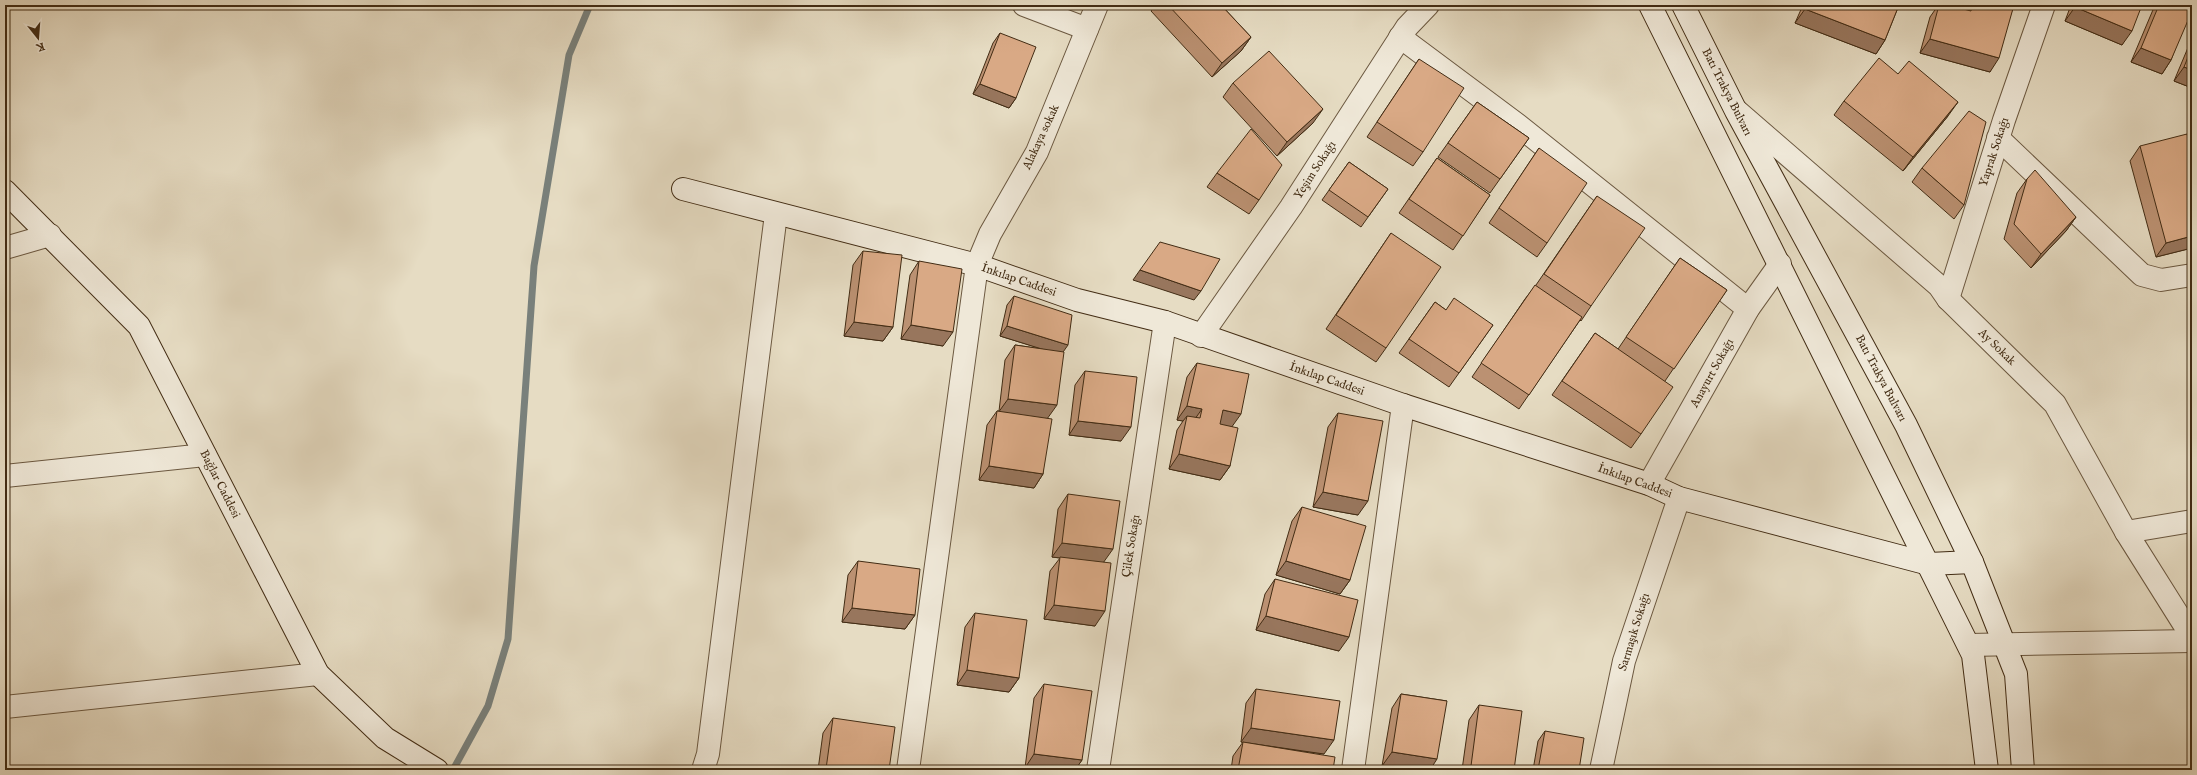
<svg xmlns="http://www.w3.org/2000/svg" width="2197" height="775" font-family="'IM FELL English',serif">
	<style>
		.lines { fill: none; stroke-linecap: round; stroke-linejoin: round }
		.stream { stroke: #79807b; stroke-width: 7 }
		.street-casing { stroke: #6b5840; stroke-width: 24 }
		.secondary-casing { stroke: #422c14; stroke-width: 24 }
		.street { stroke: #efe8d8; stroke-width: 22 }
		.secondary { stroke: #efe8d8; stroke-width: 22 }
		.wall { fill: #bb9172; stroke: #422c14 }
		.shaded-wall { fill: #98765d; stroke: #422c14 }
		.building { fill: #d9a985; stroke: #422c14 }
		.labels { text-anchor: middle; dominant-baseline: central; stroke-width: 3; stroke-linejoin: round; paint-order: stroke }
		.street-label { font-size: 12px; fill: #422c14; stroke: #efe8d8 }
	</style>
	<rect width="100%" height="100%" fill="#e6dcc3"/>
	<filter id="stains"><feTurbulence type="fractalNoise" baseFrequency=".005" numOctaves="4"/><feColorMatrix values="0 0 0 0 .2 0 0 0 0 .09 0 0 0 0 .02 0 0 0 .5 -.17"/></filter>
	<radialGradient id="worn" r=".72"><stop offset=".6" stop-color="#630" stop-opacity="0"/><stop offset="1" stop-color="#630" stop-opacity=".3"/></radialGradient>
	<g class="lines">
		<!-- stream -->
		<path class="stream" d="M 453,770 L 488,706 L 508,639 L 534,266 L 569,55 L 590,5"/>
		<!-- street casing -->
		<g class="street-casing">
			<g id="street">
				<path d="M 1024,5 L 1087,29"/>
				<path d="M 1400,37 L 1518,125 L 1748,309"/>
				<path d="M 1737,111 L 1939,286 L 1948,299 L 2055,404 L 2126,532 L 2192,637"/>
				<path d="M 1998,138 L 2142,275 L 2161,280 L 2192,275"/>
				<path d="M 5,248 L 50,235"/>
				<path d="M 1948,299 L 2004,120 L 2044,5"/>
				<path d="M 1201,336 L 1291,207 L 1407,27 L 1428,5"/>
				<path d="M 5,476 L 205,455"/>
				<path d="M 1649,484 L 1748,309 L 1780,264"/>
				<path d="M 2126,532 L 2192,521"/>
				<path d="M 1969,645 L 2192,641"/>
				<path d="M 5,707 L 318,674"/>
				<path d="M 703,770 L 708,754 L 776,214"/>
				<path d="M 908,770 L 977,265 L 990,234 L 1037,152 L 1097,5"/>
				<path d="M 1098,770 L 1165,322"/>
				<path d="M 1353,770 L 1403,405"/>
				<path d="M 1601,770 L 1624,661 L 1679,498"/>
			</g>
		</g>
		<!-- secondary casing -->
		<g class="secondary-casing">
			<g id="secondary">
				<path d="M 1650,5 L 1973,655 L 1987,770"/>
				<path d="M 1683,5 L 1736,111 L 1906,425 L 1972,562 L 2016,674 L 2023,770"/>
				<path d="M 683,189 L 977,265 L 1077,300 L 1165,322 L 1403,405 L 1649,484 L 1679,498 L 1929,564 L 1972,562"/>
				<path d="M 5,191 L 139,326 L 318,674 L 385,738 L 437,770"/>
			</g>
		</g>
		<!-- street -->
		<use href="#street" class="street"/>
		<!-- secondary -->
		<use href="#secondary" class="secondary"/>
	</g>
	<!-- wall -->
	<g class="wall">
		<path d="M 1155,5 L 1221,5 L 1251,37 L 1241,51 L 1212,77 L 1151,11 Z"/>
		<path d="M 1803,5 L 1899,5 L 1885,40 L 1876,54 L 1795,23 Z"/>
		<path d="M 1934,5 L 2014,5 L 1990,72 L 1920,53 L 1930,17 L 1937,7 L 1934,6 Z"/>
		<path d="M 2071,5 L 2142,5 L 2122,45 L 2065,21 Z"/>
		<path d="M 2155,5 L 2192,5 L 2171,60 L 2162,74 L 2131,62 Z"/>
		<path d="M 1000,33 L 1016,98 L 1009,108 L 973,94 L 993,43 Z"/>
		<path d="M 2192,38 L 2192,88 L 2174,81 Z"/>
		<path d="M 1419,59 L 1423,152 L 1413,166 L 1367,137 Z"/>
		<path d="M 1233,83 L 1313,123 L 1277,156 L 1223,97 Z"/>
		<path d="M 1844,101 L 1948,116 L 1903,171 L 1834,115 Z"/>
		<path d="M 1477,102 L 1529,138 L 1490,193 L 1438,157 Z"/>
		<path d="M 2140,146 L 2192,248 L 2156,257 L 2130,161 Z"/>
		<path d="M 1539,148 L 1547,243 L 1537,257 L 1489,223 Z"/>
		<path d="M 1437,158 L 1490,195 L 1453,250 L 1399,213 Z"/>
		<path d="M 1349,162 L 1388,189 L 1361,227 L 1322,200 Z"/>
		<path d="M 1922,168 L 1964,205 L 1954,219 L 1912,182 Z"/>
		<path d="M 1217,173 L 1259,200 L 1249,214 L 1207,187 Z"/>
		<path d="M 2027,179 L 2076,217 L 2066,231 L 2031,268 L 2004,239 L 2017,193 Z"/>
		<path d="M 1597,196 L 1591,306 L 1581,321 L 1580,320 L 1519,409 L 1472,377 L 1525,299 L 1536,285 Z"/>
		<path d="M 1391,233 L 1386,348 L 1376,362 L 1326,329 Z"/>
		<path d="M 863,251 L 893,327 L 883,341 L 844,336 L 853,265 Z"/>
		<path d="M 1680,258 L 1727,290 L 1665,381 L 1641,434 L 1631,448 L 1552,395 L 1595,333 L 1618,349 Z"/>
		<path d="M 919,261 L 943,346 L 901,339 L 910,275 Z"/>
		<path d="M 1014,296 L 1063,352 L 1047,419 L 1043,474 L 1034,488 L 979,480 L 987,425 L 997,411 L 999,411 L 1005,360 L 1015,345 L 1042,349 L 1000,336 L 1007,305 Z"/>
		<path d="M 1435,302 L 1446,310 L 1493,325 L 1449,387 L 1399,353 Z"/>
		<path d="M 1197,363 L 1232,426 L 1230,466 L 1220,480 L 1169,469 L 1177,430 L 1183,421 L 1177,420 L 1187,377 Z"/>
		<path d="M 1085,371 L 1121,441 L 1069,435 L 1075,385 Z"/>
		<path d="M 1338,413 L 1358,515 L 1313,507 L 1328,427 Z"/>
		<path d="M 1068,494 L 1104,562 L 1095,626 L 1044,619 L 1050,571 L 1060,558 L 1052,557 L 1058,509 Z"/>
		<path d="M 1302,507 L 1350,580 L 1340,594 L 1276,575 L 1292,521 Z"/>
		<path d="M 858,561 L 915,615 L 905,629 L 842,622 L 848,575 Z"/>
		<path d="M 1275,579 L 1339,651 L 1256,630 L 1265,594 Z"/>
		<path d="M 975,613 L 1019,678 L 1009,692 L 957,685 L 965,627 Z"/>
		<path d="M 1044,684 L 1082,760 L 1075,770 L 1039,770 L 1025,768 L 1034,698 Z"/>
		<path d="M 1256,689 L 1324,754 L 1272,747 L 1333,770 L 1231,770 L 1233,756 L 1243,742 L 1241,742 L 1246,703 Z"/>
		<path d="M 1401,694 L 1447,701 L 1382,766 L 1392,708 Z"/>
		<path d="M 1479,705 L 1514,770 L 1462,770 L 1469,720 Z"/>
		<path d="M 833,718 L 889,770 L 818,770 L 823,733 Z"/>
		<path d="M 1545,731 L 1579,770 L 1533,770 L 1538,741 Z"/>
	</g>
	<!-- shaded-wall -->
	<g class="shaded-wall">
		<path d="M 1939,5 L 1970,5 L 1964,14 Z"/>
		<path d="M 2075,7 L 2132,31 L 2122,45 L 2065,21 Z"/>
		<path d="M 1805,9 L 1885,40 L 1876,54 L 1795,23 Z"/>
		<path d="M 1251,37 L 1241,51 L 1212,77 L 1222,63 Z"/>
		<path d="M 1930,39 L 1999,58 L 1990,72 L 1920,53 Z"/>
		<path d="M 2141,48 L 2171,60 L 2162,74 L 2131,62 Z"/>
		<path d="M 2184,67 L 2192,70 L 2192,88 L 2174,81 Z"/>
		<path d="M 980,84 L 1016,98 L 1009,108 L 973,94 Z"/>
		<path d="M 1958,102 L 1948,116 L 1903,171 L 1913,157 Z"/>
		<path d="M 1323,109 L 1313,123 L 1277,156 L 1287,142 Z"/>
		<path d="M 2076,217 L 2066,231 L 2031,268 L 2041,254 Z"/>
		<path d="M 2192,236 L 2192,248 L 2156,257 L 2166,243 Z"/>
		<path d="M 1140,270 L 1201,291 L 1194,300 L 1133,280 Z"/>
		<path d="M 854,322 L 893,327 L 883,341 L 844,336 Z"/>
		<path d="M 911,325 L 953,332 L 943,346 L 901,339 Z"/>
		<path d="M 1007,326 L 1068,345 L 1061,355 L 1000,336 Z"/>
		<path d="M 1008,399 L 1057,405 L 1047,419 L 998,413 Z"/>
		<path d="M 1187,406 L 1202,409 L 1192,423 L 1187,416 L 1183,421 L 1177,420 Z"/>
		<path d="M 1223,410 L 1241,414 L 1231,428 L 1213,424 Z"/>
		<path d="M 1078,421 L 1131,427 L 1121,441 L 1069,435 Z"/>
		<path d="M 1179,454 L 1230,466 L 1220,480 L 1169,469 Z"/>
		<path d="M 989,466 L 1043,474 L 1034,488 L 979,480 Z"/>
		<path d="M 1323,492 L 1368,501 L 1358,515 L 1313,507 Z"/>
		<path d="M 1062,543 L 1113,549 L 1103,563 L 1052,557 Z"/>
		<path d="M 1286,561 L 1350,580 L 1340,594 L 1276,575 Z"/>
		<path d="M 1054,605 L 1105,611 L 1095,626 L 1044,619 Z"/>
		<path d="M 852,608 L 915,615 L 905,629 L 842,622 Z"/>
		<path d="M 1266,616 L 1349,637 L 1339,651 L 1256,630 Z"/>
		<path d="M 967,670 L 1019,678 L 1009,692 L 957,685 Z"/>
		<path d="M 1251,728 L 1334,740 L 1324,754 L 1241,742 Z"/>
		<path d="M 1392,752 L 1437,759 L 1430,770 L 1407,770 L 1382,766 Z"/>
		<path d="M 1034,754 L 1082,760 L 1075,770 L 1039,770 L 1025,768 Z"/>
		<path d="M 1471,766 L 1502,770 L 1468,770 Z"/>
	</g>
	<!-- building -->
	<g class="building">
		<path d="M 1168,5 L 1221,5 L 1251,37 L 1222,63 Z"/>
		<path d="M 1807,5 L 1899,5 L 1885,40 L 1805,9 Z"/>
		<path d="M 1939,5 L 1948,5 L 1971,11 L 1972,5 L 2014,5 L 1999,58 L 1930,39 Z"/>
		<path d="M 2075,5 L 2142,5 L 2132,31 L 2075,7 Z"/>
		<path d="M 2159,5 L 2192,5 L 2192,11 L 2171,60 L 2141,48 Z"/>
		<path d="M 1000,33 L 1036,47 L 1016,98 L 980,84 Z"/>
		<path d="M 2192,47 L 2192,70 L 2184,67 Z"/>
		<path d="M 1269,51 L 1323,109 L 1287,142 L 1233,83 Z"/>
		<path d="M 1879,58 L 1898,74 L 1909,61 L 1958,102 L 1913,157 L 1844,101 Z"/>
		<path d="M 1419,59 L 1464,88 L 1423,152 L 1377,122 Z"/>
		<path d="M 1477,102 L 1529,138 L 1500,179 L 1448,143 Z"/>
		<path d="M 1969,111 L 1986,122 L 1964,205 L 1922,168 Z"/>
		<path d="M 1251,129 L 1282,165 L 1259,200 L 1217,173 Z"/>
		<path d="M 2187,134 L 2192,152 L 2192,236 L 2166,243 L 2140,146 Z"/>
		<path d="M 1539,148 L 1587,183 L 1547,243 L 1499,208 Z"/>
		<path d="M 1437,158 L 1490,195 L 1463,236 L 1409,199 Z"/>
		<path d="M 1349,162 L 1388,189 L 1368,217 L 1329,190 Z"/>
		<path d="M 2035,170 L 2076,217 L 2041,254 L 2014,224 L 2027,179 Z"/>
		<path d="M 1597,196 L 1645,228 L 1591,306 L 1544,274 Z"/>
		<path d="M 1391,233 L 1441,267 L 1386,348 L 1336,315 Z"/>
		<path d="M 1160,242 L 1220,259 L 1201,291 L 1140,270 Z"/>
		<path d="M 863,251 L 902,255 L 893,327 L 854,322 Z"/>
		<path d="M 1680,258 L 1727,290 L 1674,369 L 1626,337 Z"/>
		<path d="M 919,261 L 962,269 L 953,332 L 911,325 Z"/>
		<path d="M 1535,285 L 1582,317 L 1529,395 L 1481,363 Z"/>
		<path d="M 1014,296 L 1072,315 L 1068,345 L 1007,326 Z"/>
		<path d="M 1454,298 L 1493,325 L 1459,373 L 1409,339 L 1435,302 L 1446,310 Z"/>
		<path d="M 1595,333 L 1673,387 L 1641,434 L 1562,381 Z"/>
		<path d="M 1015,345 L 1064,352 L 1057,405 L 1008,399 Z"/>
		<path d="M 1197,363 L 1249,374 L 1241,414 L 1223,410 L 1220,424 L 1238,428 L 1230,466 L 1179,454 L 1187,416 L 1200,418 L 1202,409 L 1187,406 Z"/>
		<path d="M 1085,371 L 1137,377 L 1131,427 L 1078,421 Z"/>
		<path d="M 997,411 L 1052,419 L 1043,474 L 989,466 Z"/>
		<path d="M 1338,413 L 1383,421 L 1368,501 L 1323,492 Z"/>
		<path d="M 1068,494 L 1120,501 L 1113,549 L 1062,543 Z"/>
		<path d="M 1302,507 L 1366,526 L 1350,580 L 1286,561 Z"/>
		<path d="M 1060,557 L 1111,563 L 1105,611 L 1054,605 Z"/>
		<path d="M 858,561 L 920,569 L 915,615 L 852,608 Z"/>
		<path d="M 1275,579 L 1358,600 L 1349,637 L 1266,616 Z"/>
		<path d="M 975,613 L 1027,620 L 1019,678 L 967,670 Z"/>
		<path d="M 1044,684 L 1092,691 L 1082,760 L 1034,754 Z"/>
		<path d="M 1256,689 L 1340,701 L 1334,740 L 1251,728 Z"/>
		<path d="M 1401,694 L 1447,701 L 1437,759 L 1392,752 Z"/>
		<path d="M 1479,705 L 1522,711 L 1514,770 L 1502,770 L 1471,766 Z"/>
		<path d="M 833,718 L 895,727 L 889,770 L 832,770 L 826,769 Z"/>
		<path d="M 1545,731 L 1584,738 L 1579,770 L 1538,770 Z"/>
		<path d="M 1243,742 L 1335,757 L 1333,770 L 1238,770 Z"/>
		<path d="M 1386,767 L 1403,770 L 1386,770 Z"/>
	</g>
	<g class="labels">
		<!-- street labels -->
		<g class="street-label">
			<text transform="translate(1727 92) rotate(63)">Batı Trakya Bulvarı</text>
			<text transform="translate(1041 137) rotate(-65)">Alakaya sokak</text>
			<text transform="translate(1994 152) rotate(-72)">Yaprak Sokağı</text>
			<text transform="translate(1315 170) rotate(-57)">Yeşim Sokağı</text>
			<text transform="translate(1019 280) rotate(19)">İnkılap Caddesi</text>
			<text transform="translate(1997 347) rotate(44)">Ay Sokak</text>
			<text transform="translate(1712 373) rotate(-61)">Anayurt Sokağı</text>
			<text transform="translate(1881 378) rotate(62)">Batı Trakya Bulvarı</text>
			<text transform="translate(1327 379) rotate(19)">İnkılap Caddesi</text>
			<text transform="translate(1635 481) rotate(20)">İnkılap Caddesi</text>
			<text transform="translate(220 484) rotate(63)">Bağlar Caddesi</text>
			<text transform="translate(1131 546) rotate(-81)">Çilek Sokağı</text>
			<text transform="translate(1634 632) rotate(-73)">Sarmaşık Sokağı</text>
		</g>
	</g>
	<!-- margin -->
	<rect width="2197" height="775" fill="none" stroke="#e6dcc3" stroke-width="20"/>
	<rect x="6" y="6" width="2185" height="763" fill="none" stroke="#422c14" stroke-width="2"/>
	<rect x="10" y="10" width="2177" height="755" fill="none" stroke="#422c14"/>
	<!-- north arrow -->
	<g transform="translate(38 38) rotate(163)" stroke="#efe8d8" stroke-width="3" paint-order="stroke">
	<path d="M0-3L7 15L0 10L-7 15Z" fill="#422c14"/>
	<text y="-6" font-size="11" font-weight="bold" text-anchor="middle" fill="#422c14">K</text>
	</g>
	<rect width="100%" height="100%" filter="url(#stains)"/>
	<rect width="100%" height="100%" fill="url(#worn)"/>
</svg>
